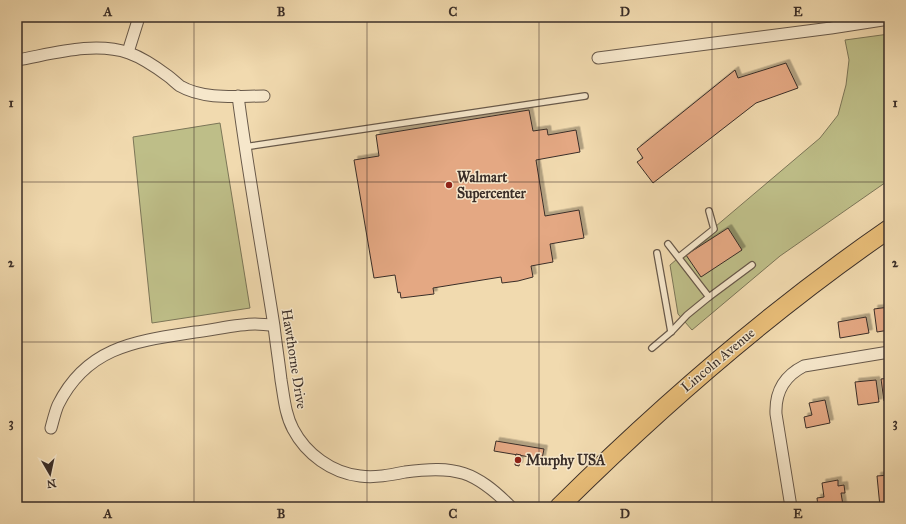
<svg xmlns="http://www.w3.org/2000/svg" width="906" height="524" font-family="'IM FELL Great Primer',serif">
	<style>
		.green { fill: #bebe88; stroke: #7c7658 }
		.building { fill: #e4a883; stroke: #3a2e28; filter: url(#shadow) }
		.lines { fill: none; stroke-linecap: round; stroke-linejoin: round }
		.lane-casing { stroke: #68594a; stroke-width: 8 }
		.street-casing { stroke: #68594a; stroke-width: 13 }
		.primary-casing { stroke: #3a2e28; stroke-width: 20 }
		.lane { stroke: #f6e7cb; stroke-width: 5.5 }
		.street { stroke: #f6e7cb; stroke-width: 11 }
		.primary { stroke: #e8bd78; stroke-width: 18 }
		.grid { fill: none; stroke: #3a2e28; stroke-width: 1; stroke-opacity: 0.55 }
		.poi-dot { fill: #8f2418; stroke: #f6e7cb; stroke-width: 1.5 }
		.labels { text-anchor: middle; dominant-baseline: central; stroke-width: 3; stroke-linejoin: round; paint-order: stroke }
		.poi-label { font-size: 14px; font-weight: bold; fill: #3a2e28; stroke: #f6e7cb; text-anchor: start }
		.street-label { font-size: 14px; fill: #3a2e28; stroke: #f6e7cb }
		.neatline { fill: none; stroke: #3a2e28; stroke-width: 1.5 }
		.grid-label { font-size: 13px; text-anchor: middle; font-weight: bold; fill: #3a2e28 }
	</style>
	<defs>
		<filter id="shadow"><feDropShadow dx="3.5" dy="-3.5" stdDeviation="0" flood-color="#0004"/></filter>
	</defs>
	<rect width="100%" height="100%" fill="#f1daaf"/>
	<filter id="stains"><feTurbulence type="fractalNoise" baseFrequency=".005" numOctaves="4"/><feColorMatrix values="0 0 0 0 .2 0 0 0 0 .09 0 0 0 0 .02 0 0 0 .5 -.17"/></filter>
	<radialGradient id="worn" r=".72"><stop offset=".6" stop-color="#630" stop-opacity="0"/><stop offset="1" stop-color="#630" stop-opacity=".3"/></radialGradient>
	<!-- green -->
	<g class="green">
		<path d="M 889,34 L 889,180 L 780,256 L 692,330 L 678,314 L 670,265 L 820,138 L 838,115 L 846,85 L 849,60 L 845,40 Z"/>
		<path d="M 220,123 L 250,308 L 152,323 L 133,137 Z"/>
	</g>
	<!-- building -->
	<g class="building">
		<path d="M 786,63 L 798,88 L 756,103 L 653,183 L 637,162 L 643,158 L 637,149 L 735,70 L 738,78 Z"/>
		<path d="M 529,110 L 533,131 L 547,129 L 548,135 L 576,130 L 580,152 L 536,160 L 545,216 L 579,210 L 584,238 L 550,244 L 553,262 L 531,266 L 533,277 L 518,281 L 502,283 L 501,277 L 433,288 L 434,294 L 401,298 L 400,292 L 398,293 L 395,275 L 374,278 L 354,160 L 379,156 L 376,135 Z"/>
		<path d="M 728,228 L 742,250 L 701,277 L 686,255 Z"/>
		<path d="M 889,307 L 889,330 L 877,332 L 874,309 Z"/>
		<path d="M 866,317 L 869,333 L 840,338 L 838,322 Z"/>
		<path d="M 889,378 L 889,401 L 884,401 L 881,379 Z"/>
		<path d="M 876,380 L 879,402 L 858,405 L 855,382 Z"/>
		<path d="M 825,400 L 830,423 L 806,428 L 804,417 L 812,415 L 809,403 Z"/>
		<path d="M 496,441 L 544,449 L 542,459 L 494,451 Z"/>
		<path d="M 516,454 L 521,455 L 519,466 L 515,465 Z"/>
		<path d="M 889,475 L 889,507 L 880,507 L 877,476 Z"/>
		<path d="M 838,480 L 838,486 L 844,485 L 845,493 L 841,493 L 843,505 L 830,507 L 818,507 L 817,498 L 824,497 L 822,483 Z"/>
	</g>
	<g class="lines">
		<!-- lane casing -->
		<g class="lane-casing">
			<g id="lane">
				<path d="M 244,147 L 585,96"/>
				<path d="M 657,253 L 671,332"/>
				<path d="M 679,257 L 714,229 L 709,211"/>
				<path d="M 709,297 L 752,265"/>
				<path d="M 652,348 L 671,332 L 687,315 L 709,297 L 668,244"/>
			</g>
		</g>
		<!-- street casing -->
		<g class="street-casing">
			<g id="street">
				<path d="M 128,52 L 139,17"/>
				<path d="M 598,58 L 831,28 L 889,19"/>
				<path d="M 17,60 C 52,54 94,41 129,53 C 143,58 156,67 168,76 C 172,79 176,83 180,86 C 204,100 238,96 264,96"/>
				<path d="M 238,96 C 248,173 262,249 274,326 C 276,344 279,362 281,380 C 284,397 285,414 293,429 C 306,454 332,473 360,476 C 375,478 390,475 405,472 C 456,465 475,471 511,507"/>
				<path d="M 51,428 C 53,421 55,412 58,405 C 87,346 137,341 195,332 C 213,330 238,324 255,324 C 261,324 267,325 273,325"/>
				<path d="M 791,507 L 776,414 C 775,392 784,376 804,366 L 889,352"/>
			</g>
		</g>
		<!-- primary casing -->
		<g class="primary-casing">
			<path id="primary" d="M 559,507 C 662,405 770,311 889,229"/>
		</g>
		<!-- lane -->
		<use href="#lane" class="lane"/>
		<!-- street -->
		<use href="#street" class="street"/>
		<!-- primary -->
		<use href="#primary" class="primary"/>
	</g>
	<!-- grid -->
	<path class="grid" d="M 194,17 L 194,507M 367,17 L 367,507M 539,17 L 539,507M 712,17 L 712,507M 17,182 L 889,182M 17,342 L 889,342"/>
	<!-- markers -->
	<g class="poi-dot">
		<circle cx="449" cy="185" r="4"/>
		<circle cx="518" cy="460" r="4"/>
	</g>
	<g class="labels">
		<!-- poi labels -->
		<g class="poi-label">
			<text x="457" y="177">Walmart<tspan x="457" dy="16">Supercenter</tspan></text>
			<text x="526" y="460">Murphy USA</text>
		</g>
		<!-- street labels -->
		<g class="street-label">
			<text transform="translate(294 359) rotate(81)">Hawthorne Drive</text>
			<text transform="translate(718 360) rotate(-40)">Lincoln Avenue</text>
		</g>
	</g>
	<!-- margin -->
	<rect width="906" height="524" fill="none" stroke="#f1daaf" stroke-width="44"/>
	<!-- north arrow -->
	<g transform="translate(50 474) rotate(171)" stroke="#f6e7cb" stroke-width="3" paint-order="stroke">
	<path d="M0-3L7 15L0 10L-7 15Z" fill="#3a2e28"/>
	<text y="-6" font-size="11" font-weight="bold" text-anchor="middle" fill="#3a2e28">N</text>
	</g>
	<rect x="22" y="22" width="862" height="480" class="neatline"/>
	<g class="grid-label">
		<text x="108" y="16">A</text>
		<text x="281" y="16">B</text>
		<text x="453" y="16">C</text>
		<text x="625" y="16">D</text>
		<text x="798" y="16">E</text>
		<text x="11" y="107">1</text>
		<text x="895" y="107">1</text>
		<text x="11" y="267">2</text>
		<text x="895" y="267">2</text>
		<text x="11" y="427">3</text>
		<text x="895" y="427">3</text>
		<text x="108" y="518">A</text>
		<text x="281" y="518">B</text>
		<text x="453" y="518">C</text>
		<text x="625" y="518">D</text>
		<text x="798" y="518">E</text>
	</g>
	<rect width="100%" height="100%" filter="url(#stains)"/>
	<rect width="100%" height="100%" fill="url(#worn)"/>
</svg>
